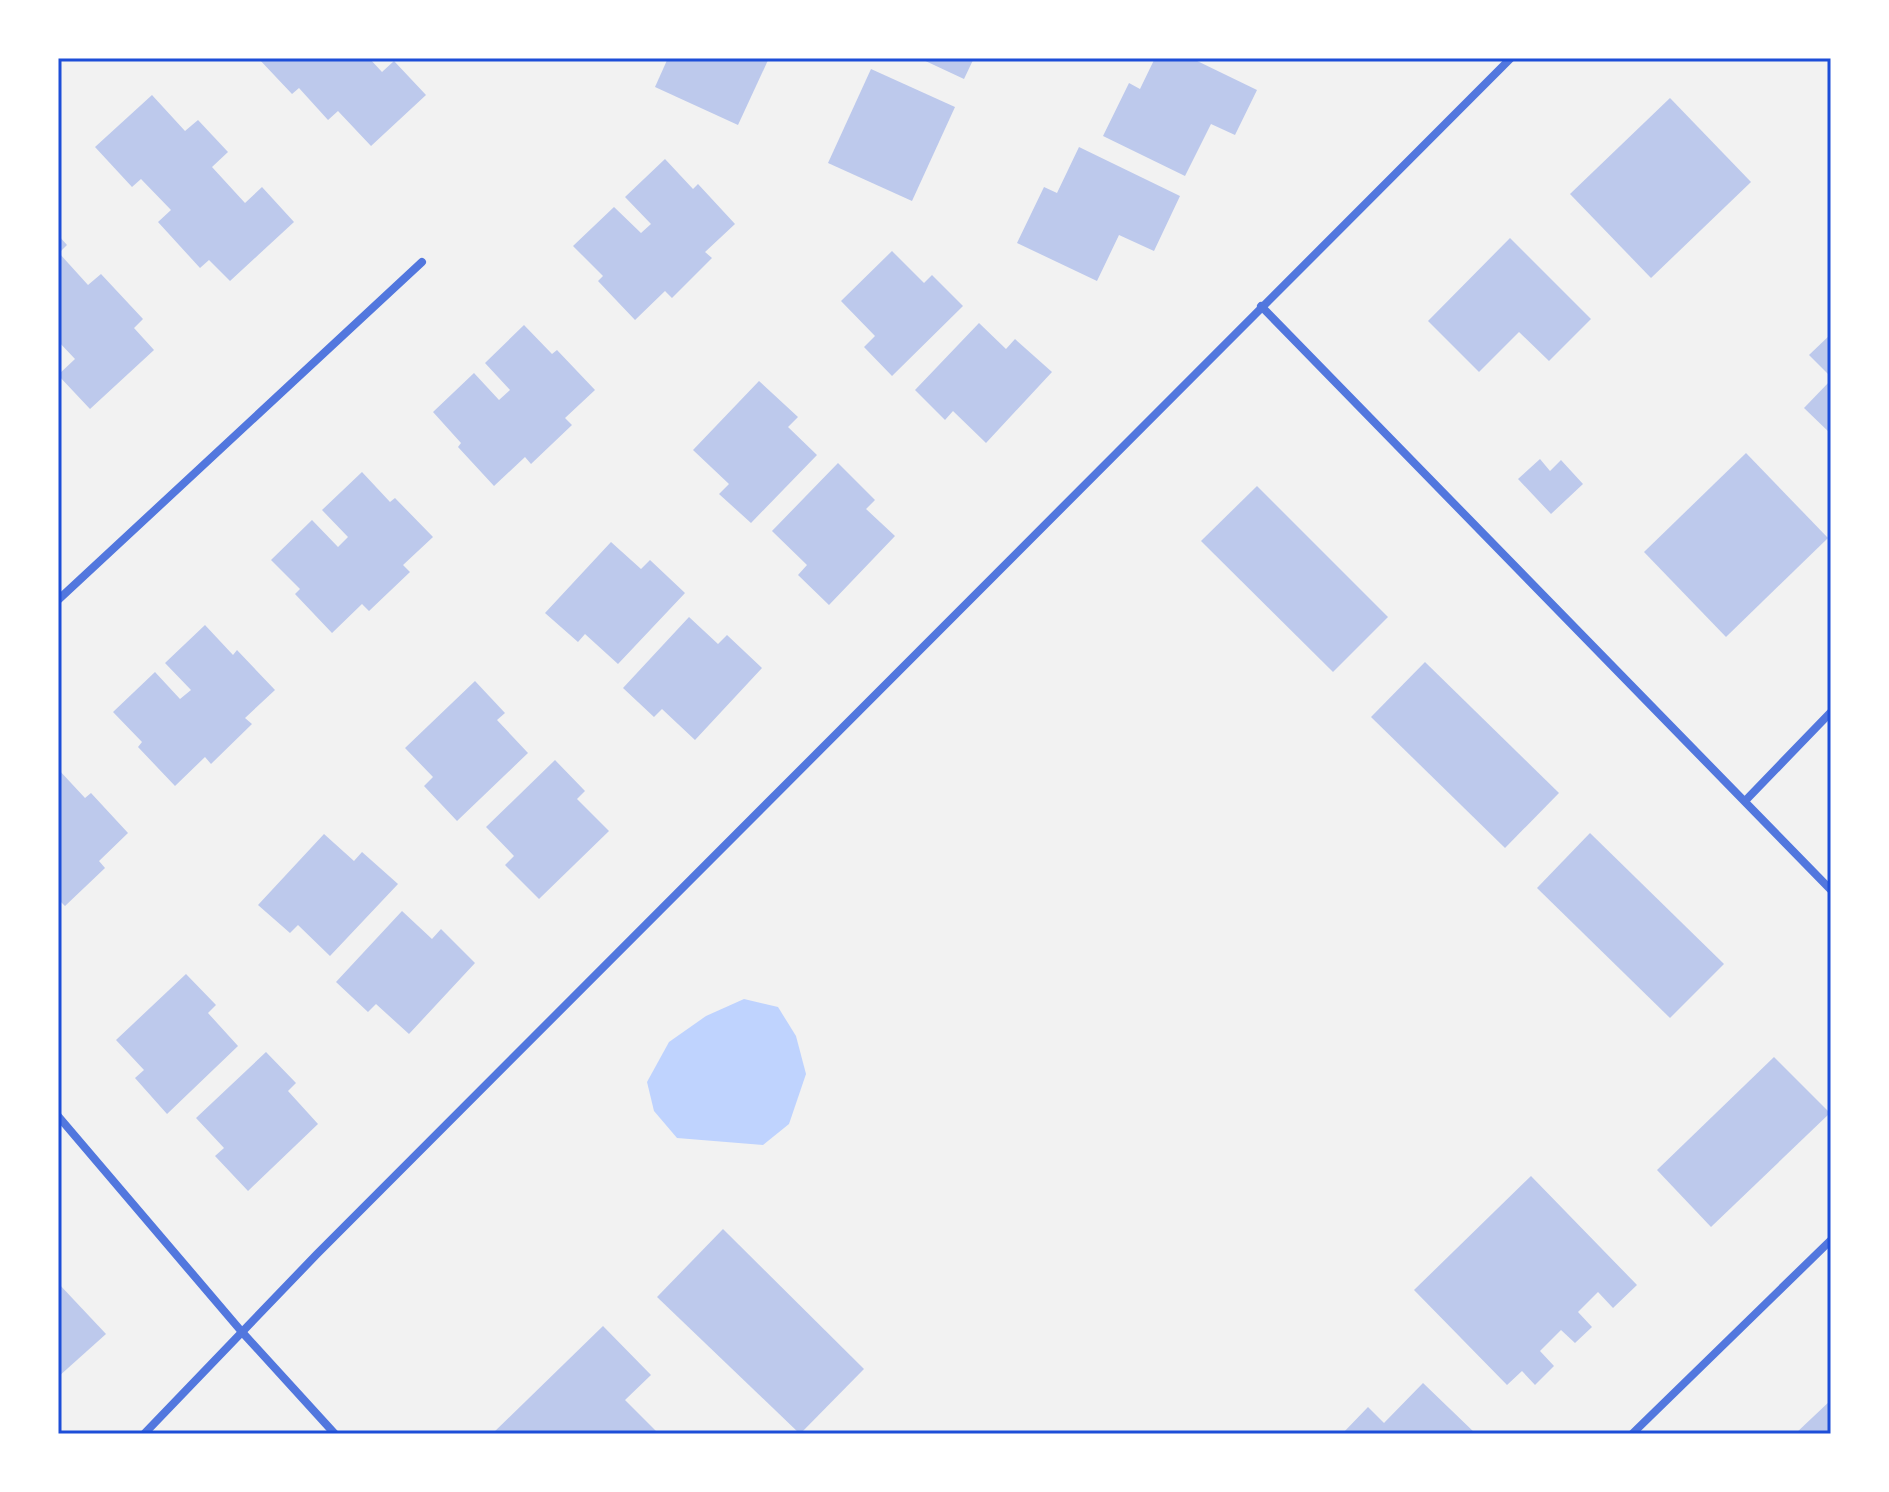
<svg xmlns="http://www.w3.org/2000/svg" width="1889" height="1492" font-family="'Space Grotesk',sans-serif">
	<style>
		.water { fill: #bfd3fe }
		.building { fill: #bdc9ec }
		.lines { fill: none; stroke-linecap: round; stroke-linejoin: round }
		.minor { stroke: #5277de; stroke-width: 8 }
		.neatline { fill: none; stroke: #1d4ed8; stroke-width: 3 }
	</style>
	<rect width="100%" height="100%" fill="#f2f2f2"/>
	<!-- water -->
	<path class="water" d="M 744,999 L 778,1007 L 796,1036 L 806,1074 L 789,1124 L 763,1145 L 677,1138 L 654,1111 L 647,1082 L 669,1042 L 706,1016 Z"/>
	<!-- building -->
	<g class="building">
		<path d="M 258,58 L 369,58 L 382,72 L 394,61 L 426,95 L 371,146 L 338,111 L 328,120 L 299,88 L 292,94 Z"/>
		<path d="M 668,58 L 769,58 L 738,125 L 655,87 Z"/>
		<path d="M 919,58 L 974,58 L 964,79 Z"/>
		<path d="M 1155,58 L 1191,58 L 1257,90 L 1235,135 L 1211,124 L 1185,176 L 1103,136 L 1129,83 L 1140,89 Z"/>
		<path d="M 871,69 L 955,107 L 912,201 L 828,163 Z"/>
		<path d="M 152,95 L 185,131 L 198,120 L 228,152 L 212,167 L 245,203 L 262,187 L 294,222 L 230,281 L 209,260 L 200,268 L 158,222 L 171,210 L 141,179 L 132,187 L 95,147 Z"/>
		<path d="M 1670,98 L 1751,182 L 1651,278 L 1570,194 Z"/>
		<path d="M 1079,147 L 1180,196 L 1154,251 L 1119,235 L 1097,281 L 1017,243 L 1044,187 L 1057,193 Z"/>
		<path d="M 665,159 L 693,189 L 698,184 L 735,224 L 705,252 L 712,258 L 672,298 L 665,291 L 635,320 L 598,281 L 603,276 L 573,246 L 614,207 L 641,233 L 651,224 L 625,197 Z"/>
		<path d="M 58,235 L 67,245 L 59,253 L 88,285 L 101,274 L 143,319 L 134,328 L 154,350 L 90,409 L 58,375 L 75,359 L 58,341 Z"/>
		<path d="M 1510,238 L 1591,319 L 1549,361 L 1519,332 L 1479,372 L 1428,321 Z"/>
		<path d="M 892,251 L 924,283 L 932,275 L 963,306 L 892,376 L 864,347 L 875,336 L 841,301 Z"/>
		<path d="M 979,323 L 1006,349 L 1015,339 L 1052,372 L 986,443 L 953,411 L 945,420 L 915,390 Z"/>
		<path d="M 524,325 L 552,354 L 557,350 L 595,390 L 565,418 L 572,425 L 531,464 L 525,457 L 494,486 L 458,447 L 461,443 L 433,412 L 474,373 L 499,400 L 510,390 L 485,363 Z"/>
		<path d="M 1831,334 L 1831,377 L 1809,355 Z"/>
		<path d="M 1831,380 L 1831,434 L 1804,408 Z"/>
		<path d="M 759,381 L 798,417 L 788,427 L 817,455 L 751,523 L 719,494 L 729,484 L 693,450 Z"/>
		<path d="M 1746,453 L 1828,538 L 1726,637 L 1644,552 Z"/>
		<path d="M 1540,459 L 1550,471 L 1561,460 L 1583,484 L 1551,514 L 1518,479 Z"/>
		<path d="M 838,463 L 875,500 L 866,509 L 895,536 L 829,605 L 798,575 L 807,565 L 772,531 Z"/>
		<path d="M 362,472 L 390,502 L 395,498 L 433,537 L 403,565 L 410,572 L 369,611 L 362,604 L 332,633 L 295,594 L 300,589 L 271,560 L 312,520 L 338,547 L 348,537 L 322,510 Z"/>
		<path d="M 1257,486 L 1388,617 L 1333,672 L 1201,541 Z"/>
		<path d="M 611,542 L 641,569 L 650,560 L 685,593 L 618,664 L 585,634 L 578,642 L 545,613 Z"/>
		<path d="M 689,617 L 718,644 L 727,635 L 762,668 L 695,740 L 662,709 L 654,717 L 623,688 Z"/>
		<path d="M 205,625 L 233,655 L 237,650 L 275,690 L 245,718 L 252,724 L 211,764 L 205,757 L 175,786 L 138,747 L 142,742 L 113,712 L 155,672 L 180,699 L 191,690 L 165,663 Z"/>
		<path d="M 1425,662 L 1559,793 L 1505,848 L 1371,717 Z"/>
		<path d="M 475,681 L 505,713 L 497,720 L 528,753 L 457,821 L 424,786 L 433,777 L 405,748 Z"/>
		<path d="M 555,760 L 585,791 L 577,799 L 609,831 L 539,899 L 505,865 L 514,856 L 486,827 Z"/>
		<path d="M 58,769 L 85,798 L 91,793 L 128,833 L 99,861 L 105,868 L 65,906 L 58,899 Z"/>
		<path d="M 1590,833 L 1724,964 L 1670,1018 L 1537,888 Z"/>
		<path d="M 324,834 L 354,861 L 362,852 L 398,884 L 330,956 L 298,925 L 290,933 L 258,905 Z"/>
		<path d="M 402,911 L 432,939 L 441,929 L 475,963 L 409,1034 L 376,1004 L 368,1012 L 336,982 Z"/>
		<path d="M 186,974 L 216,1005 L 208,1013 L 238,1046 L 167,1114 L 135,1078 L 144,1070 L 116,1040 Z"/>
		<path d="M 266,1052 L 296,1083 L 288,1091 L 318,1124 L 248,1191 L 215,1156 L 224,1148 L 196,1118 Z"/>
		<path d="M 1774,1057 L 1830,1113 L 1711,1227 L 1657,1170 Z"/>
		<path d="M 1531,1176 L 1637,1285 L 1613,1308 L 1598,1292 L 1578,1312 L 1592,1327 L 1575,1343 L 1561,1330 L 1540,1351 L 1554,1366 L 1535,1385 L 1522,1371 L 1507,1385 L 1414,1290 Z"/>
		<path d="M 723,1229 L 864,1369 L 800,1434 L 657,1297 Z"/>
		<path d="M 58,1283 L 106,1334 L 58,1377 Z"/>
		<path d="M 603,1326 L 651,1375 L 625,1400 L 659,1434 L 492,1434 Z"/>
		<path d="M 1423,1383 L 1476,1434 L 1342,1434 L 1368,1407 L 1384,1423 Z"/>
		<path d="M 1831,1400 L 1831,1434 L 1795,1434 Z"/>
	</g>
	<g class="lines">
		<!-- minor -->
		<g class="minor">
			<path d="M 1261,306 L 1831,890"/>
			<path d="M 58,600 L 422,262"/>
			<path d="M 1746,800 L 1831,712"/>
			<path d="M 58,1116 L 242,1332 L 335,1434"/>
			<path d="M 144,1434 L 317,1254 L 1511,58"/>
			<path d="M 1632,1434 L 1831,1240"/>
		</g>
	</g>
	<!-- border -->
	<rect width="1889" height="1492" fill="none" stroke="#ffffff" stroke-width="120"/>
	<rect x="60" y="60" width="1769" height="1372" class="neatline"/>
</svg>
